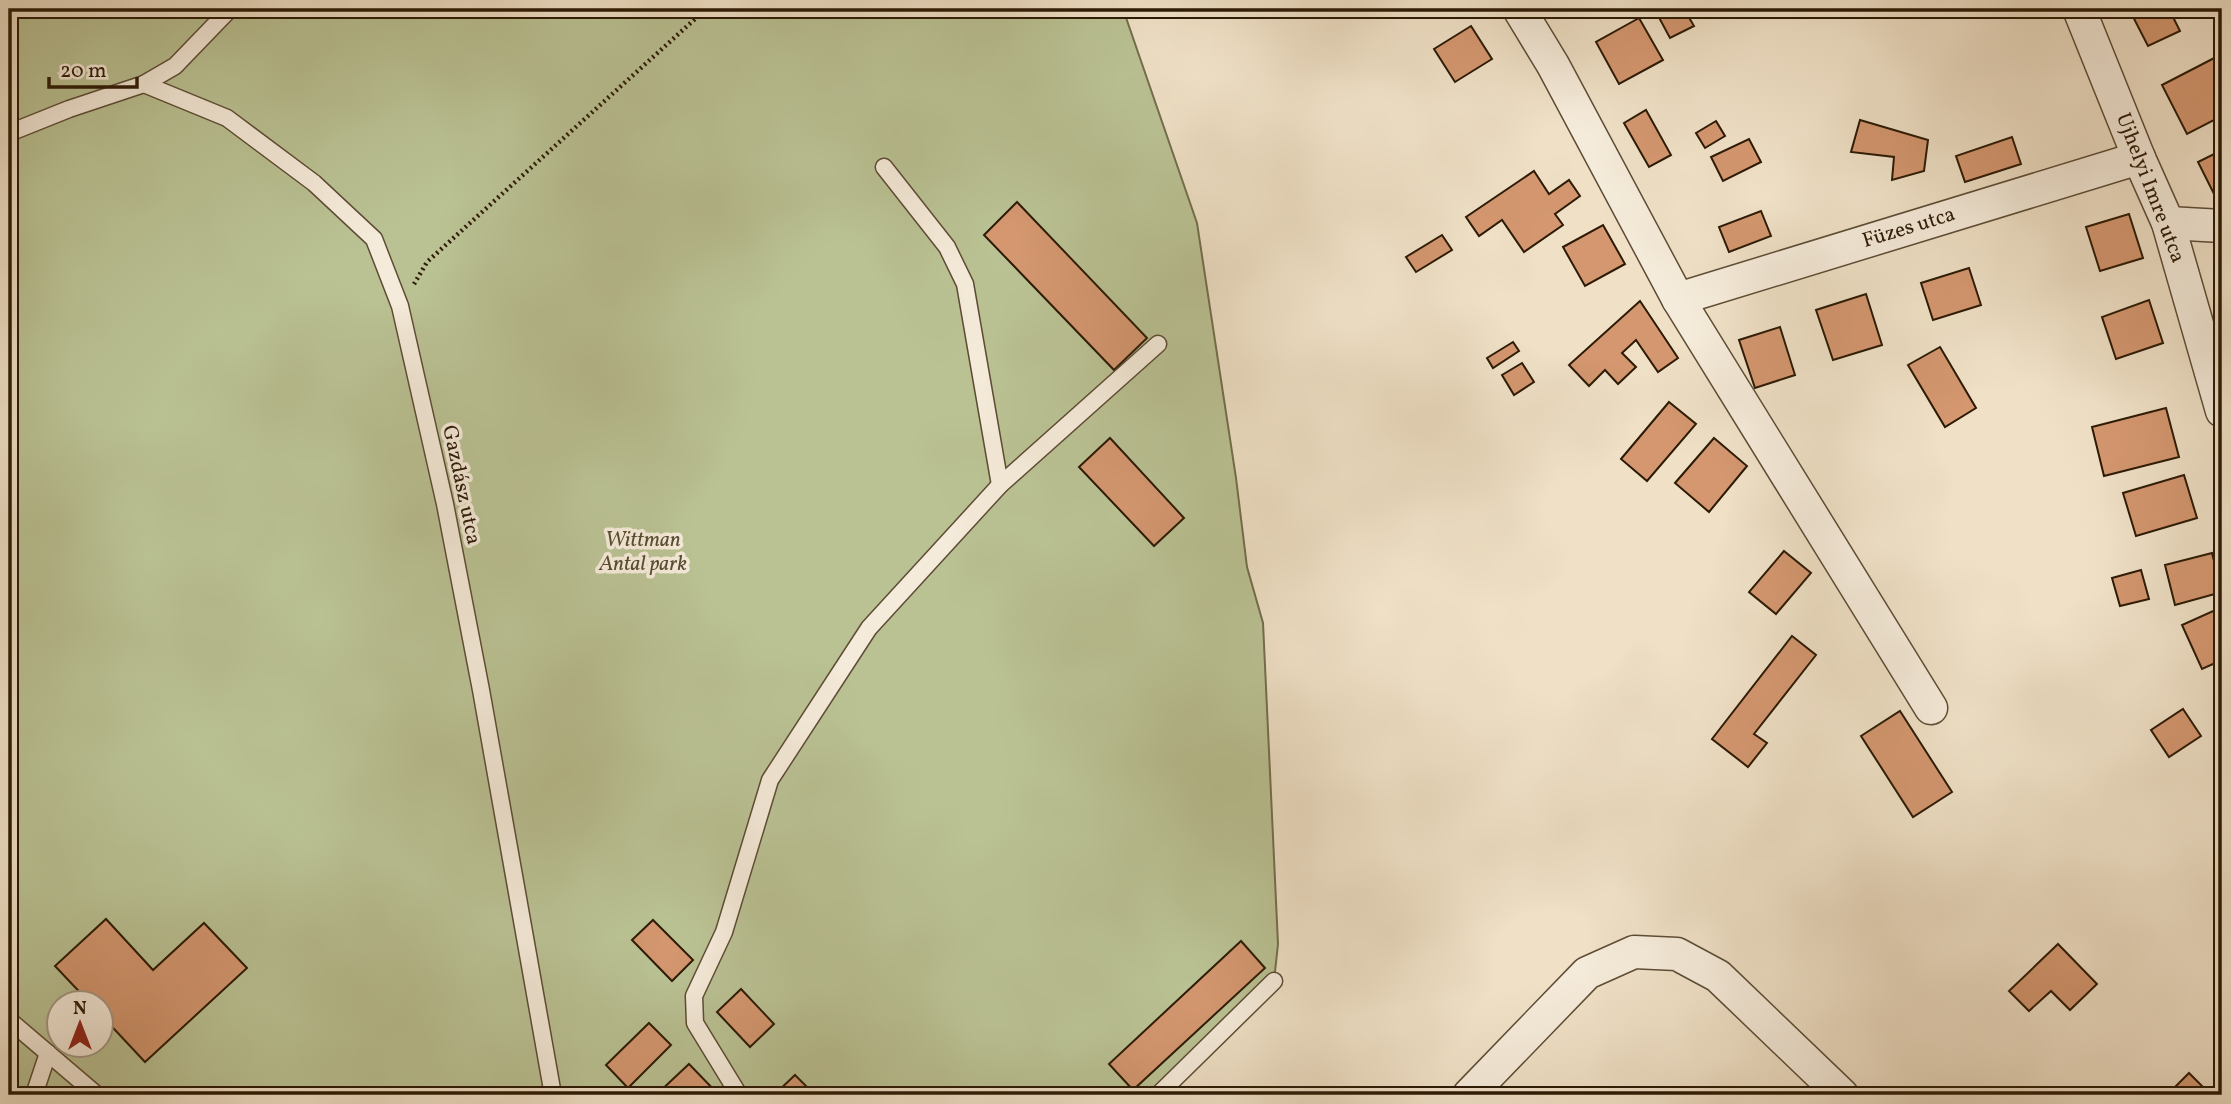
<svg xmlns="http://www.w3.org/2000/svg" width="2231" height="1104" font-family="Vollkorn,serif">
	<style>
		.green { fill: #bac294; stroke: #736e4c; stroke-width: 2; fill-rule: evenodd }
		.building { fill: #d49770; stroke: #2c1a05; stroke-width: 2 }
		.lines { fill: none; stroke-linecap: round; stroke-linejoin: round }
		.service-casing { stroke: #5d4c35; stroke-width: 19 }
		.minor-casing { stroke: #5d4c35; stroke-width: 35 }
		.path { stroke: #2c1a05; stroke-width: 4.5; stroke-dasharray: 2 3.5; stroke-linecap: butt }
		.service { stroke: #f5ebda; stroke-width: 16 }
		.minor { stroke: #f5ebda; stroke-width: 32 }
		.labels { text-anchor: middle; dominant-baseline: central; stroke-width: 7; stroke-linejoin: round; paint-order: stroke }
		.street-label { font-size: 21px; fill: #2c1a05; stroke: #f5ebda }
		.park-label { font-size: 21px; font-style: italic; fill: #574c30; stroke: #f5ebda }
	</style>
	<rect width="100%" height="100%" fill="#efe0c6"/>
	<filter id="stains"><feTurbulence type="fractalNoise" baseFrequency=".00286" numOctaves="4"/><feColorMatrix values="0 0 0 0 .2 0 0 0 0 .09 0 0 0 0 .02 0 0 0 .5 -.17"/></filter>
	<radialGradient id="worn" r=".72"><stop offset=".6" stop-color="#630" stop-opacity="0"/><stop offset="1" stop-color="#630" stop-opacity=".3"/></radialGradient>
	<!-- green -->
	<path class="green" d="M 9,9 L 1123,9 L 1197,223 L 1236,478 L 1247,567 L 1263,623 L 1278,944 L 1274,981 L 1158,1095 L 9,1095 ZM 60,1002 L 102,1002 L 102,1044 L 60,1044 Z"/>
	<!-- building -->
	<g class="building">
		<path d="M 1662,9 L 1684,9 L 1694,26 L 1670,38 L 1656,12 Z"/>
		<path d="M 2129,9 L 2169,9 L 2180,31 L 2148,46 Z"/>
		<path d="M 1639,18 L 1663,60 L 1619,84 L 1596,42 Z"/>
		<path d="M 1471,26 L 1492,59 L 1455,82 L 1434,49 Z"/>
		<path d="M 2222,54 L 2222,84 L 2218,86 L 2222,94 L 2222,116 L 2187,134 L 2162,85 Z"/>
		<path d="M 1646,110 L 1671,155 L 1649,167 L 1624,123 Z"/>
		<path d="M 1860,120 L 1928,140 L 1924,171 L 1892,180 L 1894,157 L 1851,152 Z"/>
		<path d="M 1716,121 L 1725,136 L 1705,148 L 1696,133 Z"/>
		<path d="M 2012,137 L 2021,164 L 1965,182 L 1956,156 Z"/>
		<path d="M 1749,139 L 1761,162 L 1723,181 L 1711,157 Z"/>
		<path d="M 2222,150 L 2222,190 L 2214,194 L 2198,162 Z"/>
		<path d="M 1534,171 L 1549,194 L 1569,180 L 1580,196 L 1555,214 L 1563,225 L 1524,252 L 1502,220 L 1479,236 L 1466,217 Z"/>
		<path d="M 1017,202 L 1147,338 L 1114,370 L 984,235 Z"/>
		<path d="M 1761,211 L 1771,236 L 1729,252 L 1719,227 Z"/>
		<path d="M 2129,214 L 2143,258 L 2100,271 L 2086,227 Z"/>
		<path d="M 1603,225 L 1625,264 L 1585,286 L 1563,247 Z"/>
		<path d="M 1442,235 L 1452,250 L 1416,272 L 1406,257 Z"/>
		<path d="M 1969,268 L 1981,305 L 1933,320 L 1921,283 Z"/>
		<path d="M 1866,294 L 1882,345 L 1833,360 L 1816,310 Z"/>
		<path d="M 2149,300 L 2163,343 L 2116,359 L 2102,317 Z"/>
		<path d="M 1640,301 L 1678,358 L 1658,372 L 1636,340 L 1622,353 L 1636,367 L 1618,384 L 1605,370 L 1589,386 L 1569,365 Z"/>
		<path d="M 1780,327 L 1795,375 L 1755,388 L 1739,340 Z"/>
		<path d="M 1513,342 L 1519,351 L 1493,368 L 1487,358 Z"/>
		<path d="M 1940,347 L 1976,408 L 1945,427 L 1908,365 Z"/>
		<path d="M 1522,363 L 1534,382 L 1514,395 L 1502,375 Z"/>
		<path d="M 1669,402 L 1696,424 L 1647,481 L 1621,459 Z"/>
		<path d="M 2166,408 L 2179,457 L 2104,476 L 2092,427 Z"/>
		<path d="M 1110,438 L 1184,518 L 1154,546 L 1079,467 Z"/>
		<path d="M 1714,438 L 1747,466 L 1709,512 L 1675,483 Z"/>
		<path d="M 2184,475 L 2197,518 L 2136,536 L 2123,493 Z"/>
		<path d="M 1784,551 L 1811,573 L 1776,614 L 1749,592 Z"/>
		<path d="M 2212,553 L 2222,592 L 2175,605 L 2165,565 Z"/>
		<path d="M 2141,570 L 2149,599 L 2120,606 L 2112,578 Z"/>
		<path d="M 2222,607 L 2222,660 L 2202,669 L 2182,625 Z"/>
		<path d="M 1792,636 L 1816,655 L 1754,734 L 1767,743 L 1748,767 L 1712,739 Z"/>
		<path d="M 2183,709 L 2201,736 L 2169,757 L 2151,730 Z"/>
		<path d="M 1900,711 L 1952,792 L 1913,817 L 1861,736 Z"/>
		<path d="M 106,919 L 153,970 L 204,923 L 247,968 L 145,1062 L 102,1016 L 102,1002 L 89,1002 L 55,966 Z"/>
		<path d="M 653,920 L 693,960 L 672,981 L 632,940 Z"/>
		<path d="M 1241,941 L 1265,968 L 1133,1090 L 1109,1064 Z"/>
		<path d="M 2058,944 L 2097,984 L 2070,1010 L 2051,991 L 2029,1011 L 2009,991 Z"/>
		<path d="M 741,989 L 774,1024 L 750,1047 L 717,1012 Z"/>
		<path d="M 649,1023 L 671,1045 L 628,1088 L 606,1065 Z"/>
		<path d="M 689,1064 L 719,1095 L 656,1095 Z"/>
		<path d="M 2189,1073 L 2211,1095 L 2167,1095 Z"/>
		<path d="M 795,1075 L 815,1095 L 774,1095 Z"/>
	</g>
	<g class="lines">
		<!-- service casing -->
		<g class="service-casing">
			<g id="service">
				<path d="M 144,84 L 175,66 L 230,9"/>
				<path d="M 9,133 L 69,109 L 144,84 L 227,118 L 314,183 L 374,239 L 400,306 L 445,504 L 481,690 L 553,1095"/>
				<path d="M 884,167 L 947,247 L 965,284 L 1000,485"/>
				<path d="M 9,1020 L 97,1095"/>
				<path d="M 34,1095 L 48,1053"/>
				<path d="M 739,1095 L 695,1023 L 694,996 L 724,932 L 770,780 L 869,628 L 1000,485 L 1158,344"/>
				<path d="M 1158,1095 L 1274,981"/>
			</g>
		</g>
		<!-- minor casing -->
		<g class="minor-casing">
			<g id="minor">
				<path d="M 1519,9 L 1553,65 L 1678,299 L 1931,708"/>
				<path d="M 2079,9 L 2139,158 L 2168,223 L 2222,411"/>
				<path d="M 2168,223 L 2222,226"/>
				<path d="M 1678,299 L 2139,158"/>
				<path d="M 1469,1095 L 1587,973 L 1634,952 L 1677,954 L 1718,976 L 1842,1095"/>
			</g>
		</g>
		<!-- path -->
		<path class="path" d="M 414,284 L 427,262 L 706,9"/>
		<!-- service -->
		<use href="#service" class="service"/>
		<!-- minor -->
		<use href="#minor" class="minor"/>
	</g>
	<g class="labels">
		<!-- street labels -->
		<g class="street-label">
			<text transform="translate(2150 188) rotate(69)">Ujhelyi Imre utca</text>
			<text transform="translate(1909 228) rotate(-17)">Füzes utca</text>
			<text transform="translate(461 485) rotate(78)">Gazdász utca</text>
		</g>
		<!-- park labels -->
		<g class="park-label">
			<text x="643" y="540">Wittman<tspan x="643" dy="24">Antal park</tspan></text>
		</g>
	</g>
	<!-- margin -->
	<rect width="2231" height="1104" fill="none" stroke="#efe0c6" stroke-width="35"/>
	<rect x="10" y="10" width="2210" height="1083" fill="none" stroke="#2c1a05" stroke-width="3.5"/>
	<rect x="18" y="18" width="2196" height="1069" fill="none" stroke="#2c1a05" stroke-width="2"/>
	<!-- north arrow -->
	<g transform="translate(80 1024)"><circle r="33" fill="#f5ebda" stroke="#a59785" stroke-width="2"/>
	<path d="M0-5L12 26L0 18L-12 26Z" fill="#8f2418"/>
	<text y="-10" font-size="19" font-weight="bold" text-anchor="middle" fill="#2c1a05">N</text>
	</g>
	<!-- scale -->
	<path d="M49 77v10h88v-10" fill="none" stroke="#2c1a05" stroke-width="3.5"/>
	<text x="60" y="77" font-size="21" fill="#2c1a05" stroke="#f5ebda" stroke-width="5" paint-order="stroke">20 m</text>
	<rect width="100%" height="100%" filter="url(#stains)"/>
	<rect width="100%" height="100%" fill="url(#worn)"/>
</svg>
